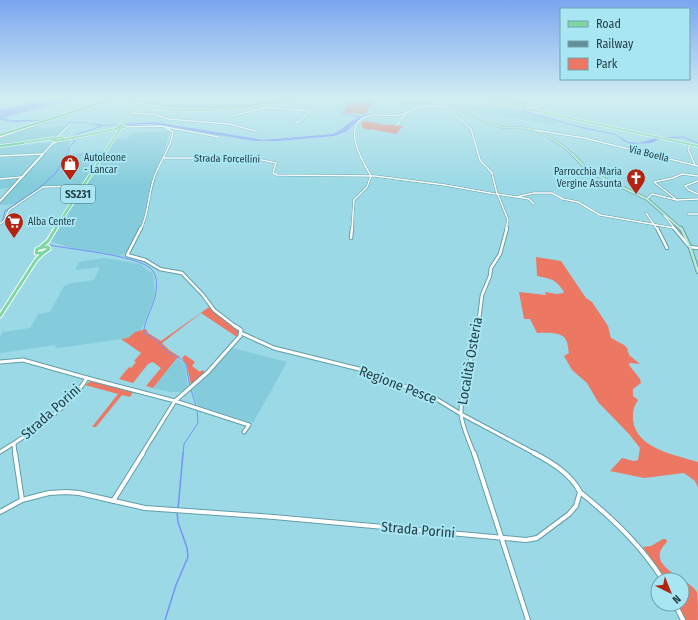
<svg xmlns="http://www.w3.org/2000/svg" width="698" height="620" font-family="'Fira Sans Condensed',sans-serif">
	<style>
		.built { fill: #84ccdb }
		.green { fill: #ec7864 }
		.water { fill: #7891fa }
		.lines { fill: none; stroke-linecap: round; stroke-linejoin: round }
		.stream-far1 { stroke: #7891fa; stroke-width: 1 }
		.stream { stroke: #7891fa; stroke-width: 1.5 }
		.minor-far3-casing { stroke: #619ea9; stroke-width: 2.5 }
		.minor-far2-casing { stroke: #619ea9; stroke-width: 4.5 }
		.minor-far1-casing { stroke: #619ea9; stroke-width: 5 }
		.minor-casing { stroke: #619ea9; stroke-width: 6 }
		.tertiary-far1-casing { stroke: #619ea9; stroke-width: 2.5 }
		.tertiary-casing { stroke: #619ea9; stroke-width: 3.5 }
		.secondary-far2-casing { stroke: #619ea9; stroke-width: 2.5 }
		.secondary-far1-casing { stroke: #619ea9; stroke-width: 3.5 }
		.secondary-casing { stroke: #619ea9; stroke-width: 4.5 }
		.primary-far2-casing { stroke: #fff; stroke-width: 3 }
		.primary-far1-casing { stroke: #fff; stroke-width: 4 }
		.primary-casing { stroke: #fff; stroke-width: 5 }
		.trunk-casing { stroke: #fff; stroke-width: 3 }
		.minor-far3 { stroke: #fff; stroke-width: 1.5 }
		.minor-far2 { stroke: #fff; stroke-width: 2.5 }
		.minor-far1 { stroke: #fff; stroke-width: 3 }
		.minor { stroke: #fff; stroke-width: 4 }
		.tertiary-far1 { stroke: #fff; stroke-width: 1.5 }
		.tertiary { stroke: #fff; stroke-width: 2 }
		.secondary-far2 { stroke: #beebd0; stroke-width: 1.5 }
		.secondary-far1 { stroke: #beebd0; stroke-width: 2 }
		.secondary { stroke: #beebd0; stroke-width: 2.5 }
		.primary-far2 { stroke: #7ed7a2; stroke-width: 2 }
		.primary-far1 { stroke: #7ed7a2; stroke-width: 2.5 }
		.primary { stroke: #7ed7a2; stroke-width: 3 }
		.trunk { stroke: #53ca83; stroke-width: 2 }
		.rail { stroke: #638f99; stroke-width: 1 }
		.labels { text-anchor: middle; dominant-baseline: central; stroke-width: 4; stroke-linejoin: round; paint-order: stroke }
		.far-street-label { font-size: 10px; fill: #263f45; stroke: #a7e6f2 }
		.far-poi-label { font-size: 10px; fill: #263f45; stroke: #a7e6f2; text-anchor: start }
		.shield { fill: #a7e6f2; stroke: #4d7179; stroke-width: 1 }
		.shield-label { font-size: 11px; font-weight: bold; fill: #263f45 }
		.near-street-label { font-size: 14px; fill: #263f45; stroke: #a7e6f2 }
	</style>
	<rect width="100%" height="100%" fill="#9ad9e5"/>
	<!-- built -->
	<g class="built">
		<path d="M 484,98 L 516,98 L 531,103 L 521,105 L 519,108 L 520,109 L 484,104 L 489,101 L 483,99 Z"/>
		<path d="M 402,102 L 433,102 L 435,106 L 420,105 L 402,109 Z"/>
		<path d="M 484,106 L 510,108 L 541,116 L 556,121 L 556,125 L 479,113 L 480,111 L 468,107 Z"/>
		<path d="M 67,125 L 57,136 L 47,139 L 0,144 L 0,137 L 36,126 L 45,129 Z"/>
		<path d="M 170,131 L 143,223 L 128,251 L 120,256 L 74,249 L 51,241 L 116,139 L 128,138 L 132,133 Z"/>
		<path d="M 63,141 L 71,141 L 68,145 L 67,154 L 103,151 L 82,185 L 39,188 L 15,204 L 0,205 L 0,199 L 9,188 L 0,189 L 0,148 L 41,143 L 55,143 Z"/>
		<path d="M 104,258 L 140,264 L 153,274 L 155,294 L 145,322 L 140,331 L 135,332 L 128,338 L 66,347 L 55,348 L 56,345 L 0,353 L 0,337 L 3,332 L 30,328 L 38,314 L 50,312 L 64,286 L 72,283 L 94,280 L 100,267 L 76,270 L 75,270 L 79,262 Z"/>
		<path d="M 233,348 L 287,362 L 253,423 L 197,405 L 192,390 L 210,373 Z"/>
		<path d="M 177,358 L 185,365 L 188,387 L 182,392 L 170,392 L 153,388 Z"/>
	</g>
	<!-- green -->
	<g class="green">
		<path d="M 356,101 L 373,102 L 365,114 L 343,113 L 349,103 Z"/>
		<path d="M 364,121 L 379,123 L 374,127 L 378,124 L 403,126 L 396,134 L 370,129 L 371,128 L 369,130 L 362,128 L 362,123 Z"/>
		<path d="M 536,257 L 561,261 L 586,298 L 592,302 L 608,326 L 611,338 L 624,345 L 627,348 L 629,355 L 640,364 L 630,363 L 629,365 L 640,379 L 641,383 L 633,389 L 633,396 L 638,400 C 633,408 633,411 633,420 C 636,449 676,455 698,462 L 698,488 L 695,481 L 684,473 L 644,478 L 610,471 L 622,458 L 634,461 L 638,460 L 640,448 L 629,434 L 598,402 L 587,383 L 572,370 L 564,356 L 569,353 C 568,349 568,343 566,340 C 562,331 545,333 537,333 L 530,319 L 524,319 L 519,292 L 546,295 L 545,292 L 557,294 L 563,293 L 564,292 C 556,279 551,279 537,276 Z"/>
		<path d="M 209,307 L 239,331 L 237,337 L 201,313 L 162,343 L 169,350 L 180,357 L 177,358 L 153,388 L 146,386 L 161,368 L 153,362 L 148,364 L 133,383 L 119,379 L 129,367 L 131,368 L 136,362 L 134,361 L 141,353 L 121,339 L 128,338 L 135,332 L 146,329 L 148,333 L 161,341 Z"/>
		<path d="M 185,355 L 195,362 L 192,366 L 200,372 L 202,370 L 205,372 L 191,385 L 187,366 L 182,358 Z"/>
		<path d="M 91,381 L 133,392 L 130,397 L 122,395 L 96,427 L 92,427 L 118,394 L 85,385 Z"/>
		<path d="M 663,539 L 666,539 L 667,542 C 642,566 688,577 697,592 C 698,598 698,613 698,620 L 686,620 L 677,604 L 682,604 L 682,580 L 665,580 L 643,547 L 651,546 Z"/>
	</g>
	<!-- water -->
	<g class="water">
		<path d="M 52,98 L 78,98 L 2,118 L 12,120 L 40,120 L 37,121 L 14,122 L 0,120 L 0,110 Z"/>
		<path d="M 427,105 L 401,114 L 381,114 L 362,117 L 347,131 L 334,136 L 277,141 L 255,141 L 151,124 L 100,126 L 88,123 L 49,122 L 84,122 L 103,125 L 155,122 L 263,140 L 333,134 C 343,130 349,121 359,117 C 372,111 386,116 400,113 C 409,111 416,106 427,105 Z"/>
		<path d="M 522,110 L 578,126 L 615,134 L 628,142 L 639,143 L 656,138 L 660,139 L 651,143 L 630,144 L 624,141 L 616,135 L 582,128 L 521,111 Z"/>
	</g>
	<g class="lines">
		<!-- stream-far1 -->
		<g class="stream-far1">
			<path d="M 360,117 L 344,114 L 342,112 C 350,101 358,100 371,100 L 373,98"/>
			<path d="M 75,135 L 102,126"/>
			<path d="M 664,138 L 683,137 L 698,143"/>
			<path d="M 2,222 L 5,211 L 39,188 L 55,174 L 69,151 L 69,147 L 75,141 L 73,139"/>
			<path d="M 50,245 C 71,250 142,255 153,271 C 157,277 157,286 156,292 C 155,303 142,326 144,333 L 155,339 L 168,352 L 181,359 L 186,364 L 190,387"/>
			<path d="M 191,390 L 196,406"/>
			<path d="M 183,454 L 184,444 L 198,423 L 197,409"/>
		</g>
		<!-- stream -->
		<g class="stream">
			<path d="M 178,509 L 183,453"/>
			<path d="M 165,620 L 176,585 L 188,557 L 187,548 L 178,522 L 177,512"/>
		</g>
		<!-- minor-far3 casing -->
		<g class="minor-far3-casing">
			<g id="minor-far3">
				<path d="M 638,98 L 642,100 L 641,98"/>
				<path d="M 154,101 L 156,98"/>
				<path d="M 275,101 L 276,98"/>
				<path d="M 219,102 L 251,99"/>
				<path d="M 0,103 L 24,98"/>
				<path d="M 547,103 L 561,100 L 627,101 L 632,98"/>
				<path d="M 372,105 L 374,101 L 445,101"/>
				<path d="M 259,107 L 310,111"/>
				<path d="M 527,107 L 540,107 L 547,103 L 533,98"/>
				<path d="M 450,108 L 450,110 L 471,129 L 480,160 L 492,173 L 497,194"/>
				<path d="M 62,113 L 76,110"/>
				<path d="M 129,113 L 153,114 L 168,119 L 229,124 L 256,131"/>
				<path d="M 231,116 L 266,108"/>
				<path d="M 295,122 L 299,122 L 310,111"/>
				<path d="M 397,125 L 406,113"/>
				<path d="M 124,127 L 160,126 L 219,137"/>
				<path d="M 529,129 L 584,138 L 698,166"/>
				<path d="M 0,137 L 79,110"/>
				<path d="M 56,138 L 71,124"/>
				<path d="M 690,145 L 688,149 L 695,165"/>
				<path d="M 0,156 L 43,154"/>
				<path d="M 164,158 L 253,158 L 276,163 L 273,173 L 277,175 L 375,176 L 445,185 L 495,194"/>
				<path d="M 371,176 C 362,161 340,123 369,116 C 379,113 390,117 400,115 C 407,113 413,109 420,107 C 429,105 439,107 448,107"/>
				<path d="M 0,179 L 22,177"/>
				<path d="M 698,181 L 685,186 L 689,190 L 698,194"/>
				<path d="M 497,194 L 516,197 L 534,193 L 552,193 L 563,199 L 578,202 L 600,215 L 674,228"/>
				<path d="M 498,195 L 508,220 L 506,229"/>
				<path d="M 518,197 L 529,199 L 534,204"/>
				<path d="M 647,199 L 652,194 L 677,200 L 698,199"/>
				<path d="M 677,200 L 654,182 L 673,178 L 682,174 L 698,176"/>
				<path d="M 646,213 L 657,229"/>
				<path d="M 688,214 L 698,214"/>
				<path d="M 664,215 L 675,229"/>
				<path d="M 0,224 L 4,221 L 9,210 L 43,187 L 83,186"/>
				<path d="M 141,229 C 149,213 148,195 154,178 C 159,162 171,149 173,132 L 165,127"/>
				<path d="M 352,229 L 354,200 L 367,187 L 371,176"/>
			</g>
		</g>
		<!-- minor-far2 casing -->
		<g class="minor-far2-casing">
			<g id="minor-far2">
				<path d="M 141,228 L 127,255 L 145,260 L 160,269 L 182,273 L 203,295 L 214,310 L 236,327"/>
				<path d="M 657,228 L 667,248"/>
				<path d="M 674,228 L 689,246"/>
				<path d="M 351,238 L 352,228"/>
				<path d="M 690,247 L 698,248"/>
				<path d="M 478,327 L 482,295 L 490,276 L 491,268 L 500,254 L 507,228"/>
			</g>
		</g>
		<!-- minor-far1 casing -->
		<g class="minor-far1-casing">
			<g id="minor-far1">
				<path d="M 241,333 L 274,348 L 359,369 L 433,397 L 461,414 L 536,454"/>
				<path d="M 0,362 L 23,360 L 87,378 C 70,407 28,435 0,452"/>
				<path d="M 87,378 L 175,401 L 249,425 L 244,432"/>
				<path d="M 14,444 L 15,454"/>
				<path d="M 142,454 L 175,401 L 208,372 L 240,336 L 241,330 L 235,326"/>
				<path d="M 474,454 C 470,443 461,424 461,413 C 461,383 474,355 478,326"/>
			</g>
		</g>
		<!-- minor casing -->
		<g class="minor-casing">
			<g id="minor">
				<path d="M 15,453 L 22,500"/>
				<path d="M 474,453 L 528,620"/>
				<path d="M 534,453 C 551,462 571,474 580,492 C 612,518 641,545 663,580"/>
				<path d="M 113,501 L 143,453"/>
				<path d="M 0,512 L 22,500 L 49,493 L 66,492 L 79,493 L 145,508 L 274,517 L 526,540 L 537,538 L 569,514 L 576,506 L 580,492"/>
				<path d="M 675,604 L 683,620"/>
			</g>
		</g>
		<!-- tertiary-far1 casing -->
		<g class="tertiary-far1-casing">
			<g id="tertiary-far1">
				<path d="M 131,101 L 140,103 L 201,98"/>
				<path d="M 42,155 L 52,144 L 58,141"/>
			</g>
		</g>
		<!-- tertiary casing -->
		<g class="tertiary-casing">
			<path id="tertiary" d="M 0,201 L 43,154"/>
		</g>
		<!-- secondary-far2 casing -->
		<g class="secondary-far2-casing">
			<g id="secondary-far2">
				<path d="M 446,98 L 445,101 L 449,107"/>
				<path d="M 452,108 C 468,111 482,121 498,126 C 506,129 516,127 525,128 C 543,131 560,143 573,155"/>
			</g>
		</g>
		<!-- secondary-far1 casing -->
		<g class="secondary-far1-casing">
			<path id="secondary-far1" d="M 572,154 L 590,172 L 647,199 L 681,229"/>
		</g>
		<!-- secondary casing -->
		<g class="secondary-casing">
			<path id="secondary" d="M 681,228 L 690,247 L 698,272"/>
		</g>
		<!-- primary-far2 casing -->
		<g class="primary-far2-casing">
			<g id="primary-far2">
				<path d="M 121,98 L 134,102 L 135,105"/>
				<path d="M 477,98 L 521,108"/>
				<path d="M 141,106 C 154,107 167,110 181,110 C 226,111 273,106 318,98"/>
				<path d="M 527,109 L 698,146"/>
				<path d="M 118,126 L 122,125 L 135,105 L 144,105"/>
				<path d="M 120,126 L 125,127 L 115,129 Z"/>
				<path d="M 61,137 L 64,139 L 57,141 L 52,140 Z"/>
				<path d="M 62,140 L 116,129"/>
				<path d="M 21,143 L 54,138"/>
				<path d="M 103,155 L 120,129"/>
			</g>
		</g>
		<!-- primary-far1 casing -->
		<g class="primary-far1-casing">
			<path id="primary-far1" d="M 55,229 L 104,154"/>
		</g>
		<!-- primary casing -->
		<g class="primary-casing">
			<g id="primary">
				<path d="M 41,247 L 48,241 L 56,228"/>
				<path d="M 43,247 L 48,247 L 49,249 L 43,253 L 36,253 L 37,249 Z"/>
				<path d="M 0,316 L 36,260 L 44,252"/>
			</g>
		</g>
		<!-- trunk casing -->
		<g class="trunk-casing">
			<g id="trunk">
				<path d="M 0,135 L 116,98"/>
				<path d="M 0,146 L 23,143"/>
			</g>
		</g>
		<!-- minor-far3 -->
		<use href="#minor-far3" class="minor-far3"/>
		<!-- minor-far2 -->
		<use href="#minor-far2" class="minor-far2"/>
		<!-- minor-far1 -->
		<use href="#minor-far1" class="minor-far1"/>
		<!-- minor -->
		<use href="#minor" class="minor"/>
		<!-- tertiary-far1 -->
		<use href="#tertiary-far1" class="tertiary-far1"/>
		<!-- tertiary -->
		<use href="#tertiary" class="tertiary"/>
		<!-- secondary-far2 -->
		<use href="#secondary-far2" class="secondary-far2"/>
		<!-- secondary-far1 -->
		<use href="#secondary-far1" class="secondary-far1"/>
		<!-- secondary -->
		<use href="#secondary" class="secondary"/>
		<!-- primary-far2 -->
		<use href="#primary-far2" class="primary-far2"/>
		<!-- primary-far1 -->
		<use href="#primary-far1" class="primary-far1"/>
		<!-- primary -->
		<use href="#primary" class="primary"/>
		<!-- trunk -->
		<use href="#trunk" class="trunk"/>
		<!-- rail -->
		<path class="rail" d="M 124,98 C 181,112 241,109 298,98"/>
	</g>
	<!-- sky -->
	<linearGradient id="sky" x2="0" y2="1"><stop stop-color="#7ba6ef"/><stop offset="0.53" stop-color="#d2eef3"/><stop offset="1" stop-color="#d2eef3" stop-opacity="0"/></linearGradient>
	<rect width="698" height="185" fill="url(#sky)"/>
	<!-- icons -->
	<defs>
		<g id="shop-pin" transform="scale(1)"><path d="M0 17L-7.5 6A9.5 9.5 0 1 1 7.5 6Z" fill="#b32510" stroke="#a7e6f2"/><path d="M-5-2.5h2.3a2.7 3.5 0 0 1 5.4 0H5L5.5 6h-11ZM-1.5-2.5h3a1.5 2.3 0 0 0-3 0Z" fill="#fff"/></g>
		<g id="church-pin" transform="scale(1)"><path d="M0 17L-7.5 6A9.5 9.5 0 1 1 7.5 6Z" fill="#b32510" stroke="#a7e6f2"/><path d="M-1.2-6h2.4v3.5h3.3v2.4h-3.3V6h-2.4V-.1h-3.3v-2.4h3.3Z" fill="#fff"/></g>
		<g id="supermarket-pin" transform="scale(1)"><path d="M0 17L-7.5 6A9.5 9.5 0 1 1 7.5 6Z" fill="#b32510" stroke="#a7e6f2"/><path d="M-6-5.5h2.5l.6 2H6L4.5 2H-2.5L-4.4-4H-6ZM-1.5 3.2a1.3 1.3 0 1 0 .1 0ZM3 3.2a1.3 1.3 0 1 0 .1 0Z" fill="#fff"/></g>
	</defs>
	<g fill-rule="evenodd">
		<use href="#shop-pin" x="70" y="164"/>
		<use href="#church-pin" x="636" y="178"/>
		<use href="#supermarket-pin" x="14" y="222"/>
	</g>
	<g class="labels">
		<!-- far-street labels -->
		<g class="far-street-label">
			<text transform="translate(649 154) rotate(14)">Via Boella</text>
			<text transform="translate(227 159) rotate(1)">Strada Forcellini</text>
		</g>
		<!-- far-poi labels -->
		<g class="far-poi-label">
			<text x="84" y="158">Autoleone<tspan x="84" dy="12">- Lancar</tspan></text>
			<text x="622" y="172" text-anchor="end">Parrocchia Maria<tspan x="622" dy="12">Vergine Assunta</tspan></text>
			<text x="28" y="222">Alba Center</text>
		</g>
		<!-- shield labels -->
		<rect class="shield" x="61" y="185" width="34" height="18" rx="3"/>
		<g class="shield-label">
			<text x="78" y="194">SS231</text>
		</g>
		<!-- near-street labels -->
		<g class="near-street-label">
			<text transform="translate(470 361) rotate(-80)">Località Osteria</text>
			<text transform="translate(398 385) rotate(21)">Regione Pesce</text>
			<text transform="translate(51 412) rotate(-42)">Strada Porini</text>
			<text transform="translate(418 530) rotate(5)">Strada Porini</text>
		</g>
	</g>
	<!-- legend -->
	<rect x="560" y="8" width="130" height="72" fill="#a7e6f2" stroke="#73a3ad"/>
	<rect x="568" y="21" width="20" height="6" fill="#7ed7a2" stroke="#73a3ad"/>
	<text x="596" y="28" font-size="12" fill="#263f45">Road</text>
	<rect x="568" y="41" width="20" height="6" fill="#638f99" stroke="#73a3ad"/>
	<text x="596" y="48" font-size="12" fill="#263f45">Railway</text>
	<rect x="568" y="58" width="20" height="12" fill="#ec7864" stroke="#73a3ad"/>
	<text x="596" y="68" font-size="12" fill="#263f45">Park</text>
	<!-- north arrow -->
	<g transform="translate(670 592) rotate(137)"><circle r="19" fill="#a7e6f2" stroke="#73a3ad"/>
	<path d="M0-3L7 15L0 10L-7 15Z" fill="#b32510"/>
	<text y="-6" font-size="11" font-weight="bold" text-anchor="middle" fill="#263f45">N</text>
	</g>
</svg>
